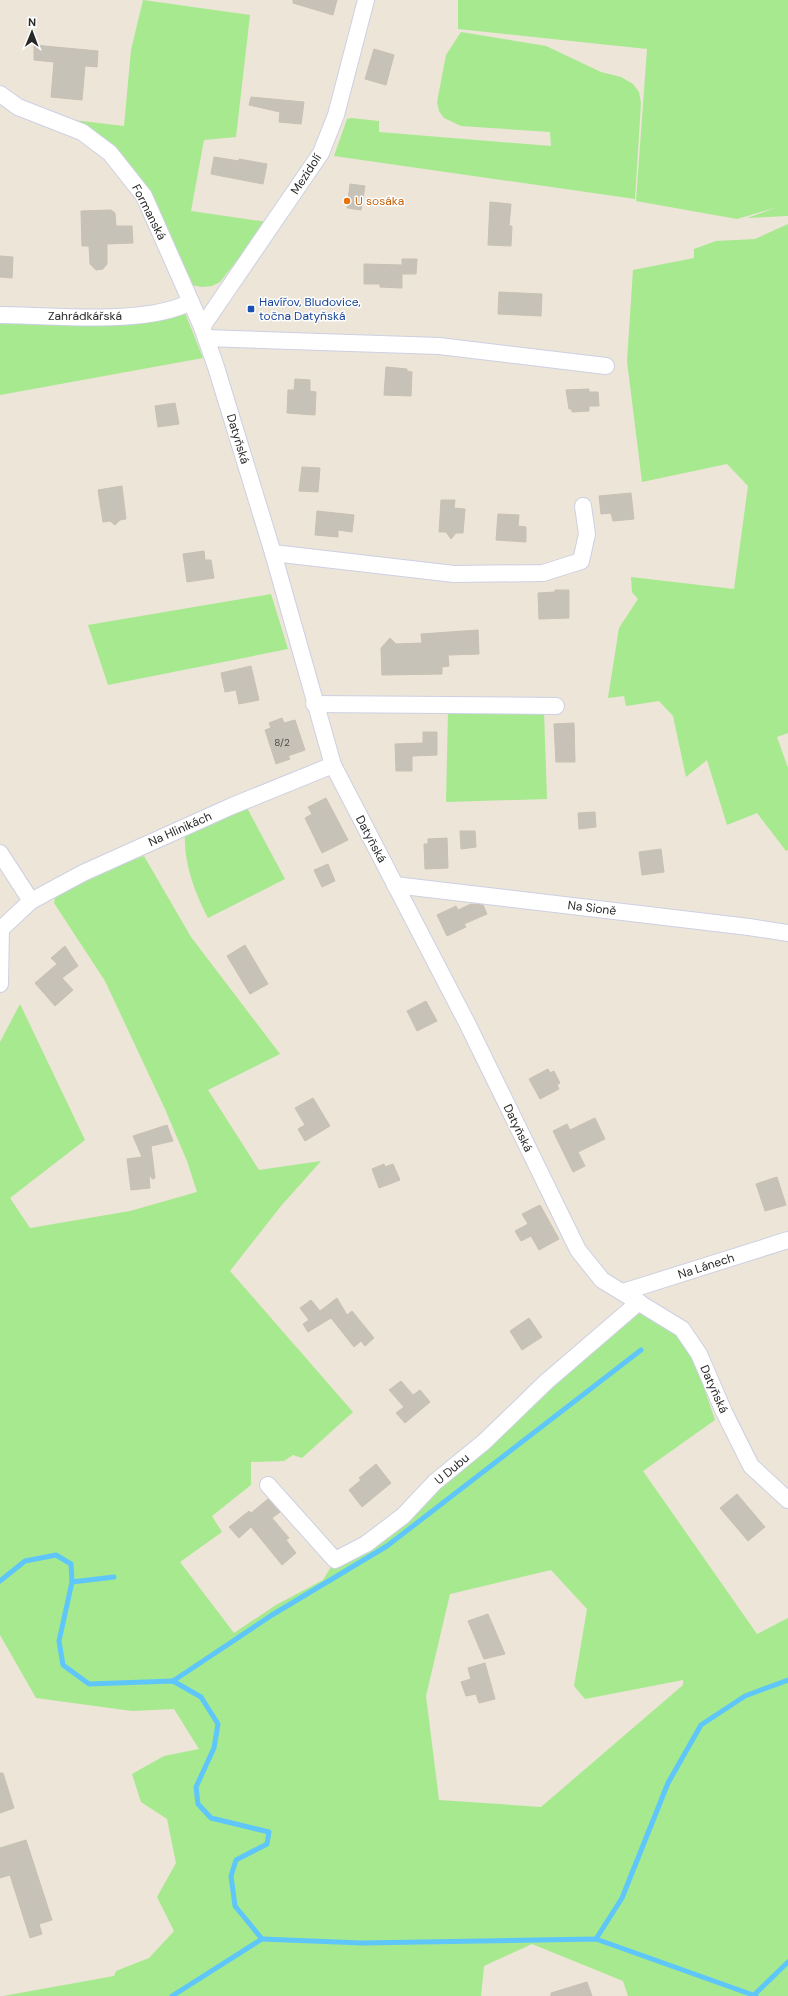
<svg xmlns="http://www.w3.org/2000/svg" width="788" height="1996" font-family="'DM Sans',sans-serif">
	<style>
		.green { fill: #a7e98e; fill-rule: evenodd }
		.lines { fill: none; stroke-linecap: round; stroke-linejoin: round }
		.stream { stroke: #5fc6fa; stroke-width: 5 }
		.building { fill: #c7c2b8; stroke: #c8c1b2 }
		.minor-casing { stroke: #cdd0e3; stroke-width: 18 }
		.minor { stroke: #fff; stroke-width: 16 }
		.food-dot { fill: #e8710a; stroke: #fff; stroke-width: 1.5 }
		.transit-dot { fill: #1a4fb4; stroke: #fff; stroke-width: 1.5 }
		.labels { text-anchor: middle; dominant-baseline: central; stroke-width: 3; stroke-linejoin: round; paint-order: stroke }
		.number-label { font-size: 10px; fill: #504e4c }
		.street-label { font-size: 12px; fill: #282828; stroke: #fff }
		.food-label { font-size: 12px; fill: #c56008; stroke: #fff; text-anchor: start }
		.transit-label { font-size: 12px; fill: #164399; stroke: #fff; text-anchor: start }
	</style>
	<rect width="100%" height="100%" fill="#ece5d8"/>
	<!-- green -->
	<g class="green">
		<path d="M 143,0 L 250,15 L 236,137 L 204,140 L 191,211 L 267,222 L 220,282 L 212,286 L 202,287 L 192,285 L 149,192 L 73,120 L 124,126 L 131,50 Z"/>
		<path d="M 458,0 L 788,0 L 788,216 L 747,218 L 778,207 L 737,219 L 636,201 L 647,49 L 458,29 Z"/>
		<path d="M 461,32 L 546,46 L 601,72 L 621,77 L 633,84 L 639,92 L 641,103 L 635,199 L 334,156 L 347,119 L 351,118 L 379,121 L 379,132 L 551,146 L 550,132 L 461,126 L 444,118 L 439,111 L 437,102 L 446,55 Z"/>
		<path d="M 788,224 L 788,733 L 777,737 L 788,768 L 788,850 L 786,851 L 757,813 L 727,825 L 707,760 L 686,777 L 673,716 L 659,701 L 626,706 L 624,696 L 608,698 L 619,628 L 638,599 L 632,592 L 631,577 L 734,589 L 748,486 L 727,464 L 642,482 L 627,361 L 633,270 L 694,258 L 694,249 L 716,241 L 755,239 Z"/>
		<path d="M 185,313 L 203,358 L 0,395 L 0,321 Z"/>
		<path d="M 271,594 L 288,649 L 108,685 L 88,625 Z"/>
		<path d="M 448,711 L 544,711 L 547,799 L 446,802 Z"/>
		<path d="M 246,806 L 285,879 L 208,918 C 194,891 183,861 185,831 Z"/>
		<path d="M 144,856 L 191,937 L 280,1054 L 208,1090 L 259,1170 L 321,1161 L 281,1206 L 230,1271 L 353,1412 L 302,1458 L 293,1455 L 284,1461 L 251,1462 L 251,1485 L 212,1516 L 222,1532 L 180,1562 L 234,1633 L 276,1605 L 323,1580 L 335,1560 L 366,1544 L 639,1302 L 690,1346 L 715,1420 L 643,1471 L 757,1634 L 788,1618 L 788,1996 L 628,1996 L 623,1981 L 532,1944 L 484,1966 L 481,1996 L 3,1996 L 114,1976 L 116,1971 L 149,1958 L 174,1931 L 157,1897 L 176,1863 L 167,1819 L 141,1802 L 132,1774 L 164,1756 L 199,1749 L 174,1709 L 132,1711 L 36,1698 L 0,1635 L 0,1042 L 20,1004 L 85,1140 L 10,1198 L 30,1228 L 130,1211 L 197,1192 L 187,1161 L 165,1109 L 105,981 L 54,903 L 57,887 ZM 551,1570 L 587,1609 L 574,1686 L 585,1699 L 683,1680 L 683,1685 L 541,1807 L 439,1800 L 426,1696 L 450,1594 Z"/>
	</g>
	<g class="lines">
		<!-- stream -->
		<g class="stream">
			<path d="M 0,1581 L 25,1561 L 56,1555 L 71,1564 L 72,1582 L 59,1641 L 63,1665 L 89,1684 L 173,1681 L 201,1697 L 218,1724 L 214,1748 L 196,1787 L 198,1804 L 211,1818 L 269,1832 L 267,1844 L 236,1860 L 231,1876 L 235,1906 L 262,1939 L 172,1996"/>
			<path d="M 72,1582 L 114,1577"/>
			<path d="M 173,1681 L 272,1615 L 387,1546 L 641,1350"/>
			<path d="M 262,1939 L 362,1943 L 596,1939 L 756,1996"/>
			<path d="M 596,1939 L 622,1898 L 668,1783 L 701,1725 L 745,1696 L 788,1680"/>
			<path d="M 754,1995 L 788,1962"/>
		</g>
	</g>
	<!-- building -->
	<g class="building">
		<path d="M 293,0 L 337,0 L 333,15 L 293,3 Z"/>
		<path d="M 34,45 L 98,51 L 97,67 L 85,66 L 82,100 L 51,97 L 54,62 L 34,60 Z"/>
		<path d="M 374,49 L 394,55 L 386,85 L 365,79 Z"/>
		<path d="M 251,97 L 304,102 L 301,124 L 279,122 L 280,112 L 249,105 Z"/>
		<path d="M 214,157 L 239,161 L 239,159 L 267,164 L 263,184 L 211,174 Z"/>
		<path d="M 350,184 L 365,186 L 361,210 L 347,208 Z"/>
		<path d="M 490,202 L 511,204 L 509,226 L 512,226 L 511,246 L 488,245 Z"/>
		<path d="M 111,210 L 115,213 L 116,226 L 132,226 L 133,243 L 107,244 L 107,264 L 103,269 L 96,270 L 90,264 L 89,246 L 82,246 L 81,211 Z"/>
		<path d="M 0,256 L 13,257 L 12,278 L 0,277 Z"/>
		<path d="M 402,259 L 417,259 L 416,274 L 402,274 L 402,288 L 380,287 L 380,284 L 364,284 L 364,264 L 402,265 Z"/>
		<path d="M 499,292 L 542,294 L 541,316 L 498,314 Z"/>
		<path d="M 386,367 L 407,369 L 407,371 L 412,372 L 411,396 L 384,395 Z"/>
		<path d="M 295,379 L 310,380 L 310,391 L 316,392 L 315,415 L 287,413 L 288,390 L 294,390 Z"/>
		<path d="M 589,389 L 589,392 L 598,392 L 599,406 L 589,406 L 589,411 L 572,412 L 572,409 L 569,409 L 566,390 Z"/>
		<path d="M 175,403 L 179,424 L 158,427 L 155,406 Z"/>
		<path d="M 302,467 L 320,468 L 318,492 L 299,491 Z"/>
		<path d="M 122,486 L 126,519 L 120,520 L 115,525 L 110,521 L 103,522 L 98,490 Z"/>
		<path d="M 631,493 L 634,519 L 613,521 L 611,513 L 601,514 L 599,496 Z"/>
		<path d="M 441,500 L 455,500 L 454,508 L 465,509 L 463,533 L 456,533 L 451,539 L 446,532 L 439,532 Z"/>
		<path d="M 317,511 L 354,515 L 352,532 L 338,530 L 338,537 L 315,535 Z"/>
		<path d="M 498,514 L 519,515 L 518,526 L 526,527 L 526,542 L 496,540 Z"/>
		<path d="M 204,551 L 205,560 L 211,560 L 214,578 L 187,582 L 183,554 Z"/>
		<path d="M 555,590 L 569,590 L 569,618 L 539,619 L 538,593 L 555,592 Z"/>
		<path d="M 478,630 L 479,654 L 448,655 L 449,666 L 442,667 L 442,674 L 382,675 L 381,648 L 390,638 L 396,644 L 422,643 L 421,634 Z"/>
		<path d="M 251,666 L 259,700 L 239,704 L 236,690 L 225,692 L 221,673 Z"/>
		<path d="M 282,718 L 284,723 L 295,720 L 305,750 L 288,756 L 290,759 L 276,764 L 265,730 L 271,728 L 269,723 Z"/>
		<path d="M 574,723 L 575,762 L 556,762 L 554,724 Z"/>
		<path d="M 423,732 L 437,732 L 437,755 L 412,756 L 412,771 L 396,771 L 395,744 L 423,743 Z"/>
		<path d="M 326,798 L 348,840 L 322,853 L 305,818 L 312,814 L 308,807 Z"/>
		<path d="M 595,812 L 596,827 L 579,829 L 578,813 Z"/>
		<path d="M 460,831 L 475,831 L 476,847 L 461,849 Z"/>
		<path d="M 447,838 L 448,868 L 425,869 L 424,844 L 428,844 L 428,839 Z"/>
		<path d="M 661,849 L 664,872 L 642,875 L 639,852 Z"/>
		<path d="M 328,864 L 335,881 L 322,887 L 314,870 Z"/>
		<path d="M 471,904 L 483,905 L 487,914 L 464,924 L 466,927 L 447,936 L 437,915 L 456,906 L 458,910 Z"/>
		<path d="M 245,945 L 268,984 L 250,994 L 227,956 Z"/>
		<path d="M 65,946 L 78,966 L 62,978 L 73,990 L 55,1006 L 35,983 L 57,964 L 51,958 Z"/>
		<path d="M 426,1001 L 437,1021 L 417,1031 L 407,1011 Z"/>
		<path d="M 548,1069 L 550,1073 L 554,1071 L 560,1083 L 557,1085 L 559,1089 L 540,1099 L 529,1079 Z"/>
		<path d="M 313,1098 L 330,1126 L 305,1141 L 298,1129 L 305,1125 L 295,1108 Z"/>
		<path d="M 595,1118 L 605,1139 L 578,1152 L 585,1166 L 573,1172 L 553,1131 L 567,1124 L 570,1130 Z"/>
		<path d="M 167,1125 L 173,1141 L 151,1146 L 155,1178 L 152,1179 L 151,1176 L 149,1177 L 150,1188 L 131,1190 L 127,1159 L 142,1157 L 133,1136 Z"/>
		<path d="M 384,1164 L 385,1167 L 393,1164 L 400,1180 L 379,1188 L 372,1169 Z"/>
		<path d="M 777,1177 L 786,1205 L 765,1211 L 756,1184 Z"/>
		<path d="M 540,1205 L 559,1239 L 539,1250 L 531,1236 L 521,1241 L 515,1231 L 528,1224 L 522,1214 Z"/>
		<path d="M 337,1298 L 347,1315 L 352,1311 L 374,1338 L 365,1346 L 361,1341 L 354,1347 L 331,1318 L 308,1332 L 303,1324 L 309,1320 L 300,1308 L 311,1300 L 320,1311 Z"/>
		<path d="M 529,1318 L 542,1337 L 522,1350 L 510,1331 Z"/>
		<path d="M 401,1381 L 413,1395 L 420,1390 L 430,1402 L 405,1423 L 396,1413 L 404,1407 L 389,1390 Z"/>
		<path d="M 376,1464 L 391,1483 L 362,1507 L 349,1490 L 361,1480 L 359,1478 Z"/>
		<path d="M 737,1494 L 765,1527 L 748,1541 L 720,1508 Z"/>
		<path d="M 268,1499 L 280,1512 L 272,1518 L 289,1538 L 286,1540 L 296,1553 L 282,1565 L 251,1527 L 239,1538 L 229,1527 L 249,1511 L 251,1513 Z"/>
		<path d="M 488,1614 L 505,1654 L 484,1659 L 468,1621 Z"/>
		<path d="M 485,1663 L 495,1699 L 479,1703 L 476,1694 L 466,1696 L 461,1682 L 471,1679 L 468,1668 Z"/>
		<path d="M 0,1773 L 3,1773 L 14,1808 L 0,1813 Z"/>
		<path d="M 26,1840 L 52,1920 L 39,1924 L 42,1934 L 30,1938 L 10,1875 L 0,1878 L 0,1848 Z"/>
		<path d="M 587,1982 L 592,1996 L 551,1996 L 551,1993 Z"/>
	</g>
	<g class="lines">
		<!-- minor casing -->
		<g class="minor-casing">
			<g id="minor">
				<path d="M 0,94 L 18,107 L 82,132 L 110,153 L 144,196 L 202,327 L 216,367 L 273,553 L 333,765 L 468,1025 L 578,1250 L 602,1280 L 682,1329 L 699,1354 L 724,1412 L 751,1466 L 788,1500"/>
				<path d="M 0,315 C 55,315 143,326 191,302"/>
				<path d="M 202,327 L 321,153 L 336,115 L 366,0"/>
				<path d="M 206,338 L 439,346 L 606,366"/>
				<path d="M 273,553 L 454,574 L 543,573 L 581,561 L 587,534 L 583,506"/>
				<path d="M 314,704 L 556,706"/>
				<path d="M 0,853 L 31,901"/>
				<path d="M 395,885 L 749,927 L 788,933"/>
				<path d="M 0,930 L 31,901 L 83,873 L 232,806 L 333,765"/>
				<path d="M 0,984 L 1,929"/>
				<path d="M 623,1292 L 788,1240"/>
				<path d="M 268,1485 L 335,1560 L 366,1544 L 403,1516 L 435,1482 L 484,1442 L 546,1382 L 639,1302"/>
			</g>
		</g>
		<!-- minor -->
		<use href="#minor" class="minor"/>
	</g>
	<!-- markers -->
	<circle class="food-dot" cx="347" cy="201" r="4"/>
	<rect class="transit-dot" x="247" y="305" width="8" height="8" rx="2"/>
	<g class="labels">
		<!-- number labels -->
		<g class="number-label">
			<text x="282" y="742">8/2</text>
		</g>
		<!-- street labels -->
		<g class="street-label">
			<text transform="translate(306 174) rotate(-57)">Mezidolí</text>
			<text transform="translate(149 212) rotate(63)">Formanská</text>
			<text x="85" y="316">Zahrádkářská</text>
			<text transform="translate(238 439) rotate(73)">Datyňská</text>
			<text transform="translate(180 829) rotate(-24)">Na Hlinikách</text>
			<text transform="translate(371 839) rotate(62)">Datyňská</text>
			<text transform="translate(592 908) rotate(7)">Na Sioně</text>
			<text transform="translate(518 1128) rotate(64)">Datyňská</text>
			<text transform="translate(706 1266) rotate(-18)">Na Lánech</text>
			<text transform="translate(714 1389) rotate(66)">Datyňská</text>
			<text transform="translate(452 1469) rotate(-40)">U Dubu</text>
		</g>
		<!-- food labels -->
		<g class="food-label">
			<text x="355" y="201">U sosáka</text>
		</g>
		<!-- transit labels -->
		<g class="transit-label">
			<text x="259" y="302">Havířov, Bludovice,<tspan x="259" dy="14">točna Datyňská</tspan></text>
		</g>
	</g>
	<!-- north arrow -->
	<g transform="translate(32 32) rotate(1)" stroke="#ffffff" stroke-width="3" paint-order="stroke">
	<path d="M0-3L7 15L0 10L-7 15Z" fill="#282828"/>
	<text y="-6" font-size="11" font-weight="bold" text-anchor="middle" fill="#282828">N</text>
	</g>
</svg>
